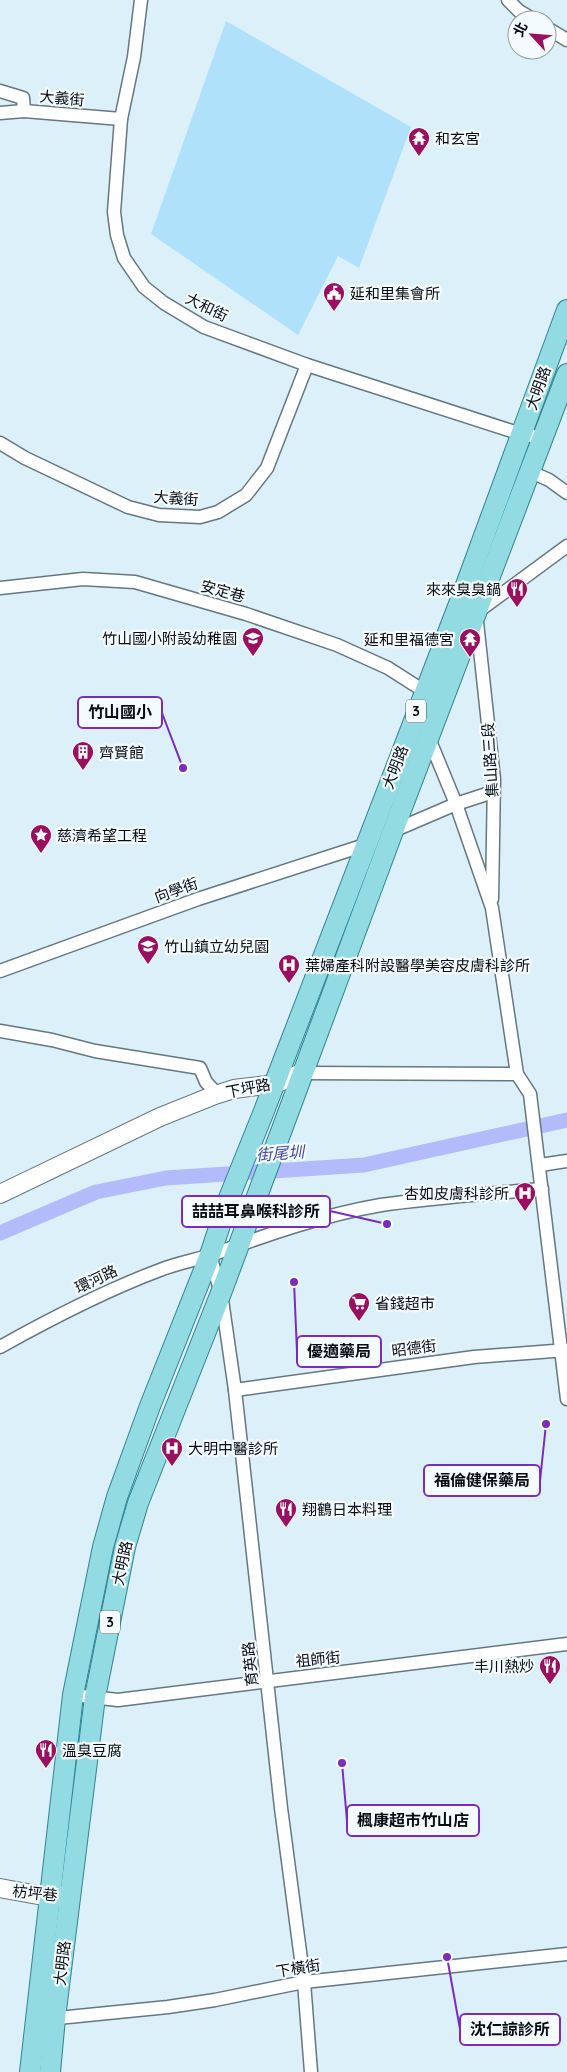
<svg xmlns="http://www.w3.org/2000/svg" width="567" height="2072" font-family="Quicksand,'Noto Sans TC',sans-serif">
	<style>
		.green { fill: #b0e1fb }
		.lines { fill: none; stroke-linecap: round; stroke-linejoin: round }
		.canal { stroke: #b4bbfb; stroke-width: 15 }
		.street-casing { stroke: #657780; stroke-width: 15 }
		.secondary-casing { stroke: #657780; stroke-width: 20 }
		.primary-casing { stroke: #32838e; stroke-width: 22 }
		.street { stroke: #fff; stroke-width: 12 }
		.secondary { stroke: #fff; stroke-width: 18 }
		.primary { stroke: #92dbe3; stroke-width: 20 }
		.labels { text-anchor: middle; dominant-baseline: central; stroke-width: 4.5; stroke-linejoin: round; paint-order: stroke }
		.shield { fill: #f3fbff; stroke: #4e5458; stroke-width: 1 }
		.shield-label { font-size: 14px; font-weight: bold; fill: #070d11 }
		.street-label { font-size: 15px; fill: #070d11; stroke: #f3fbff }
		.poi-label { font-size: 15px; fill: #070d11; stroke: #f3fbff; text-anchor: start }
		.water-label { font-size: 16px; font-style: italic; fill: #4848a3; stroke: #f3fbff }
		.leader { fill: none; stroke: #7b2cbf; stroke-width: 2 }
		.callout-dot { fill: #7b2cbf; stroke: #f3fbff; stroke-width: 2 }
		.callout { fill: #f3fbff; stroke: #7b2cbf; stroke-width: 2 }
		.callout-label { font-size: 16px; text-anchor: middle; font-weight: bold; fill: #070d11 }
	</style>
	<rect width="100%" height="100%" fill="#dcf0fa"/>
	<!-- green -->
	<path class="green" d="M 226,21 L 411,127 L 359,268 L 338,256 L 298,335 L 151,234 Z"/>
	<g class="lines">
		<!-- canal -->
		<path class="canal" d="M 0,1233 L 96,1192 L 166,1178 L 364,1165 L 567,1120"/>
		<!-- street casing -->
		<g class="street-casing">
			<g id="street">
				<path d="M 141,0 L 134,57 L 121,119 L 114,212 L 117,235 L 124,258 L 144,287 L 164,303 L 204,327 L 307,365 L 521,434 L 543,438"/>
				<path d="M 508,0 L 519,11 L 534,20"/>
				<path d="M 547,28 L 567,40"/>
				<path d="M 0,91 L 23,98 L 24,111"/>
				<path d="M 0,113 L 24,111 L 121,119"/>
				<path d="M 0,443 L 25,458 L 128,507 L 159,515 L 200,517 L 218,512 L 246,495 L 267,468 L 307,365"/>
				<path d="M 529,471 L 549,480 L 567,493"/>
				<path d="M 0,588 L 83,579 L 135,582 L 246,614 L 337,645 L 388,668 L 424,691 L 424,699"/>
				<path d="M 428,736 L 456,804 L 492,908 L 517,1074 L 530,1094 L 567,1399"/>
				<path d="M 393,831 L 456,804 L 493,792"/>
				<path d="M 492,899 L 494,779 L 476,613 L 567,546"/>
				<path d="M 0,971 L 198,899 L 365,845"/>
				<path d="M 0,1031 L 52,1040 L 95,1051 L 200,1068 L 206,1082 L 217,1094"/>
				<path d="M 302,1073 L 517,1074"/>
				<path d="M 540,1165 L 567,1161"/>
				<path d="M 210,1255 L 221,1293 L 235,1390 L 281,1808 L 304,1982 L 311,2072"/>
				<path d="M 0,1347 C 52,1318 104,1291 160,1270 C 177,1263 196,1260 214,1254 C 269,1234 323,1215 381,1205 C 434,1197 488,1194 542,1189"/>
				<path d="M 235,1390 L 474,1357 L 567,1350"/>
				<path d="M 73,1695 L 118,1700 L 567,1644"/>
				<path d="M 48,2019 L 168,2007 L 215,2000 L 304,1982 L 567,1954"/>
			</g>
		</g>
		<!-- secondary casing -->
		<g class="secondary-casing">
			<g id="secondary">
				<path d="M 0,1194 L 160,1117 L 215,1095 L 234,1089 L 274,1084 L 302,1073"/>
				<path d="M 0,1888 L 49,1897 L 64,1896"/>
			</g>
		</g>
		<!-- primary casing -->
		<g class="primary-casing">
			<g id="primary">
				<path d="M 30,2072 L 73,1695 L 103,1547 L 117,1497 L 150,1406 L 210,1255 L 229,1198 L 264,1111 L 459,604 L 567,310"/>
				<path d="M 50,2072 L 55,2018 L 95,1697 L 125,1547 L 138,1503 L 221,1293 L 393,831 L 567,374"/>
			</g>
		</g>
		<!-- street -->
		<use href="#street" class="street"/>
		<!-- secondary -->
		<use href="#secondary" class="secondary"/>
		<!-- primary -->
		<use href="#primary" class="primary"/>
	</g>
	<!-- icons -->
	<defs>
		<g id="temple-pin" transform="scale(1.125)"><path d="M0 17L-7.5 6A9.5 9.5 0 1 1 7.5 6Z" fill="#9a1061" stroke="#f3fbff"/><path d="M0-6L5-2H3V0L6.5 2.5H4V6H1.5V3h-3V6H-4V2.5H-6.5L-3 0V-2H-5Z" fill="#fff"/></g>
		<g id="civic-pin" transform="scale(1.125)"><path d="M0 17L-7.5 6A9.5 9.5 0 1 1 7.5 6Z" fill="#9a1061" stroke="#f3fbff"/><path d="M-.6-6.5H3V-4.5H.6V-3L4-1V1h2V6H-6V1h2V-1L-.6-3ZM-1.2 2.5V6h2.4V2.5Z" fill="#fff"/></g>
		<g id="restaurant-pin" transform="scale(1.125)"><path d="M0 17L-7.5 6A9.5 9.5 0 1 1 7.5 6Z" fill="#9a1061" stroke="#f3fbff"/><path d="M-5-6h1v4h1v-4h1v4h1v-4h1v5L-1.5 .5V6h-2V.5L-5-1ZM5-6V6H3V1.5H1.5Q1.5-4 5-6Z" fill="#fff"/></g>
		<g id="school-pin" transform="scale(1.125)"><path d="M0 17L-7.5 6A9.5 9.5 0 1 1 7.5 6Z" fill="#9a1061" stroke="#f3fbff"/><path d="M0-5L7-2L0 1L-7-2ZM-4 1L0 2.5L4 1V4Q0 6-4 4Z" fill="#fff"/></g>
		<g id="building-pin" transform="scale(1.125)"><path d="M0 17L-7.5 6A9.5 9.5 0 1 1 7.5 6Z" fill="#9a1061" stroke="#f3fbff"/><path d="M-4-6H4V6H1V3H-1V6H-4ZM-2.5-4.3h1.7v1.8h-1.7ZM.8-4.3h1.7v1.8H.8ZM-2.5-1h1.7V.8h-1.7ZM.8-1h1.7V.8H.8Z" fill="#fff"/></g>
		<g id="sight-pin" transform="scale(1.125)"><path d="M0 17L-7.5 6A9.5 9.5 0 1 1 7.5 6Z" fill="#9a1061" stroke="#f3fbff"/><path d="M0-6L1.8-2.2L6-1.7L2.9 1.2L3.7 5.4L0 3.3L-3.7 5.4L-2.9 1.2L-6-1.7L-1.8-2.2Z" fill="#fff"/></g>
		<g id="hospital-pin" transform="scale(1.125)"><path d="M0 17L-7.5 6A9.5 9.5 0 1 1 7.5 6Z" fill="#9a1061" stroke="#f3fbff"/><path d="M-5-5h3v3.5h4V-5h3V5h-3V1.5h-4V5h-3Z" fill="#fff"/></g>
		<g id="supermarket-pin" transform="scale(1.125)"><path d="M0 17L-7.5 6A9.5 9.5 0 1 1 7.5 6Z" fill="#9a1061" stroke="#f3fbff"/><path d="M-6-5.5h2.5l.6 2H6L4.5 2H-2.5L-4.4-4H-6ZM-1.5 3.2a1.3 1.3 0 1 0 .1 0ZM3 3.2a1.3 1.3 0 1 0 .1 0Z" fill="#fff"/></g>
	</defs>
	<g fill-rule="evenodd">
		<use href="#temple-pin" x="419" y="138"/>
		<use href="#civic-pin" x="334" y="293"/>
		<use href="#restaurant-pin" x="517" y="589"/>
		<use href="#school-pin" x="253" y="638"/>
		<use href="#temple-pin" x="470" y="639"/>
		<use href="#building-pin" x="83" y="752"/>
		<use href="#sight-pin" x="41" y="835"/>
		<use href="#school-pin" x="148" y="946"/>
		<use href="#hospital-pin" x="289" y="965"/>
		<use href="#hospital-pin" x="525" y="1193"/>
		<use href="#supermarket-pin" x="359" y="1303"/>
		<use href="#hospital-pin" x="172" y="1448"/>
		<use href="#restaurant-pin" x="286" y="1509"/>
		<use href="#restaurant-pin" x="550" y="1666"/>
		<use href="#restaurant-pin" x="46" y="1750"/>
	</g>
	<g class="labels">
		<!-- shield labels -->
		<g class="shield">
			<rect x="406" y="699.5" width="20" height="23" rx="4"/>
			<rect x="100" y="1610.5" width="20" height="23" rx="4"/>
		</g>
		<g class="shield-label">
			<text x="416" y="711">3</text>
			<text x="110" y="1622">3</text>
		</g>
		<!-- street labels -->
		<g class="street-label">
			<text transform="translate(62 98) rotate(5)">大義街</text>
			<text transform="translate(207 307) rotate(26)">大和街</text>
			<text transform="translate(538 388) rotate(-70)">大明路</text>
			<text transform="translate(176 498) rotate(4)">大義街</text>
			<text transform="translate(223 591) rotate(15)">安定巷</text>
			<text transform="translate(490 760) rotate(-94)">集山路三段</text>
			<text transform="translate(395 767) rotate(-69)">大明路</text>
			<text transform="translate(176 890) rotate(-20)">向學街</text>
			<text transform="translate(248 1088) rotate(-11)">下坪路</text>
			<text transform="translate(96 1279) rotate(-25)">環河路</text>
			<text transform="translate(414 1348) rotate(-7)">昭德街</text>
			<text transform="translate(122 1563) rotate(-78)">大明路</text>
			<text transform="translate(318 1659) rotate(-6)">祖師街</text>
			<text transform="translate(250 1664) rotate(-96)">育英路</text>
			<text transform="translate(35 1893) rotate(6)">枋坪巷</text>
			<text transform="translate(62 1963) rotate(-83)">大明路</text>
			<text transform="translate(298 1968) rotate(-9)">下橫街</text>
		</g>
		<!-- poi labels -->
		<g class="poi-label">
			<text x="435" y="138">和玄宮</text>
			<text x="350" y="293">延和里集會所</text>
			<text x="501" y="589" text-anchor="end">來來臭臭鍋</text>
			<text x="237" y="638" text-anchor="end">竹山國小附設幼稚園</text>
			<text x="454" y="639" text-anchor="end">延和里福德宮</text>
			<text x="99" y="752">齊賢館</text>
			<text x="57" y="835">慈濟希望工程</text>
			<text x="164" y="946">竹山鎮立幼兒園</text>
			<text x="305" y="965">葉婦產科附設醫學美容皮膚科診所</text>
			<text x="509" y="1193" text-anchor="end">杏如皮膚科診所</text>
			<text x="375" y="1303">省錢超市</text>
			<text x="188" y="1448">大明中醫診所</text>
			<text x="302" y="1509">翔鶴日本料理</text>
			<text x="534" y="1666" text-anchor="end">丰川熱炒</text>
			<text x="62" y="1750">溫臭豆腐</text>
		</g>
		<!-- water labels -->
		<g class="water-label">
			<text transform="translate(280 1153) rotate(-4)">街尾圳</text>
		</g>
	</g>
	<!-- callouts -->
	<path class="leader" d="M183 768L162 713M387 1224L330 1211M294 1282L297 1352M546 1424L540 1481M342 1763L347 1821M447 1957L460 2029"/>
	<g class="callout-dot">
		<circle cx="183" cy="768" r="5"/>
		<circle cx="387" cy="1224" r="5"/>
		<circle cx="294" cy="1282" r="5"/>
		<circle cx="546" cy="1424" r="5"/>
		<circle cx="342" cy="1763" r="5"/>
		<circle cx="447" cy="1957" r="5"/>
	</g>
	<g class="callout">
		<rect x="78" y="697" width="84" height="31" rx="5"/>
		<rect x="182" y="1196" width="148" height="31" rx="5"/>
		<rect x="297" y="1336" width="84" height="31" rx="5"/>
		<rect x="424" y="1465" width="116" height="31" rx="5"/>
		<rect x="347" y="1805" width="132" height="31" rx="5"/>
		<rect x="460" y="2014" width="100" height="31" rx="5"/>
	</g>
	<g class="callout-label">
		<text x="120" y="718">竹山國小</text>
		<text x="256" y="1217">喆喆耳鼻喉科診所</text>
		<text x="339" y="1357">優適藥局</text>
		<text x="482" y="1486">福倫健保藥局</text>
		<text x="413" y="1826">楓康超市竹山店</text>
		<text x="510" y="2035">沈仁諒診所</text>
	</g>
	<!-- north arrow -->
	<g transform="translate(532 35) rotate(296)"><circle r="24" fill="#f3fbff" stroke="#959ca0"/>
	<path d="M0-4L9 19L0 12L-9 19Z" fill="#9a1061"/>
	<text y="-8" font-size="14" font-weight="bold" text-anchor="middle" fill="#070d11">北</text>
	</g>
</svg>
